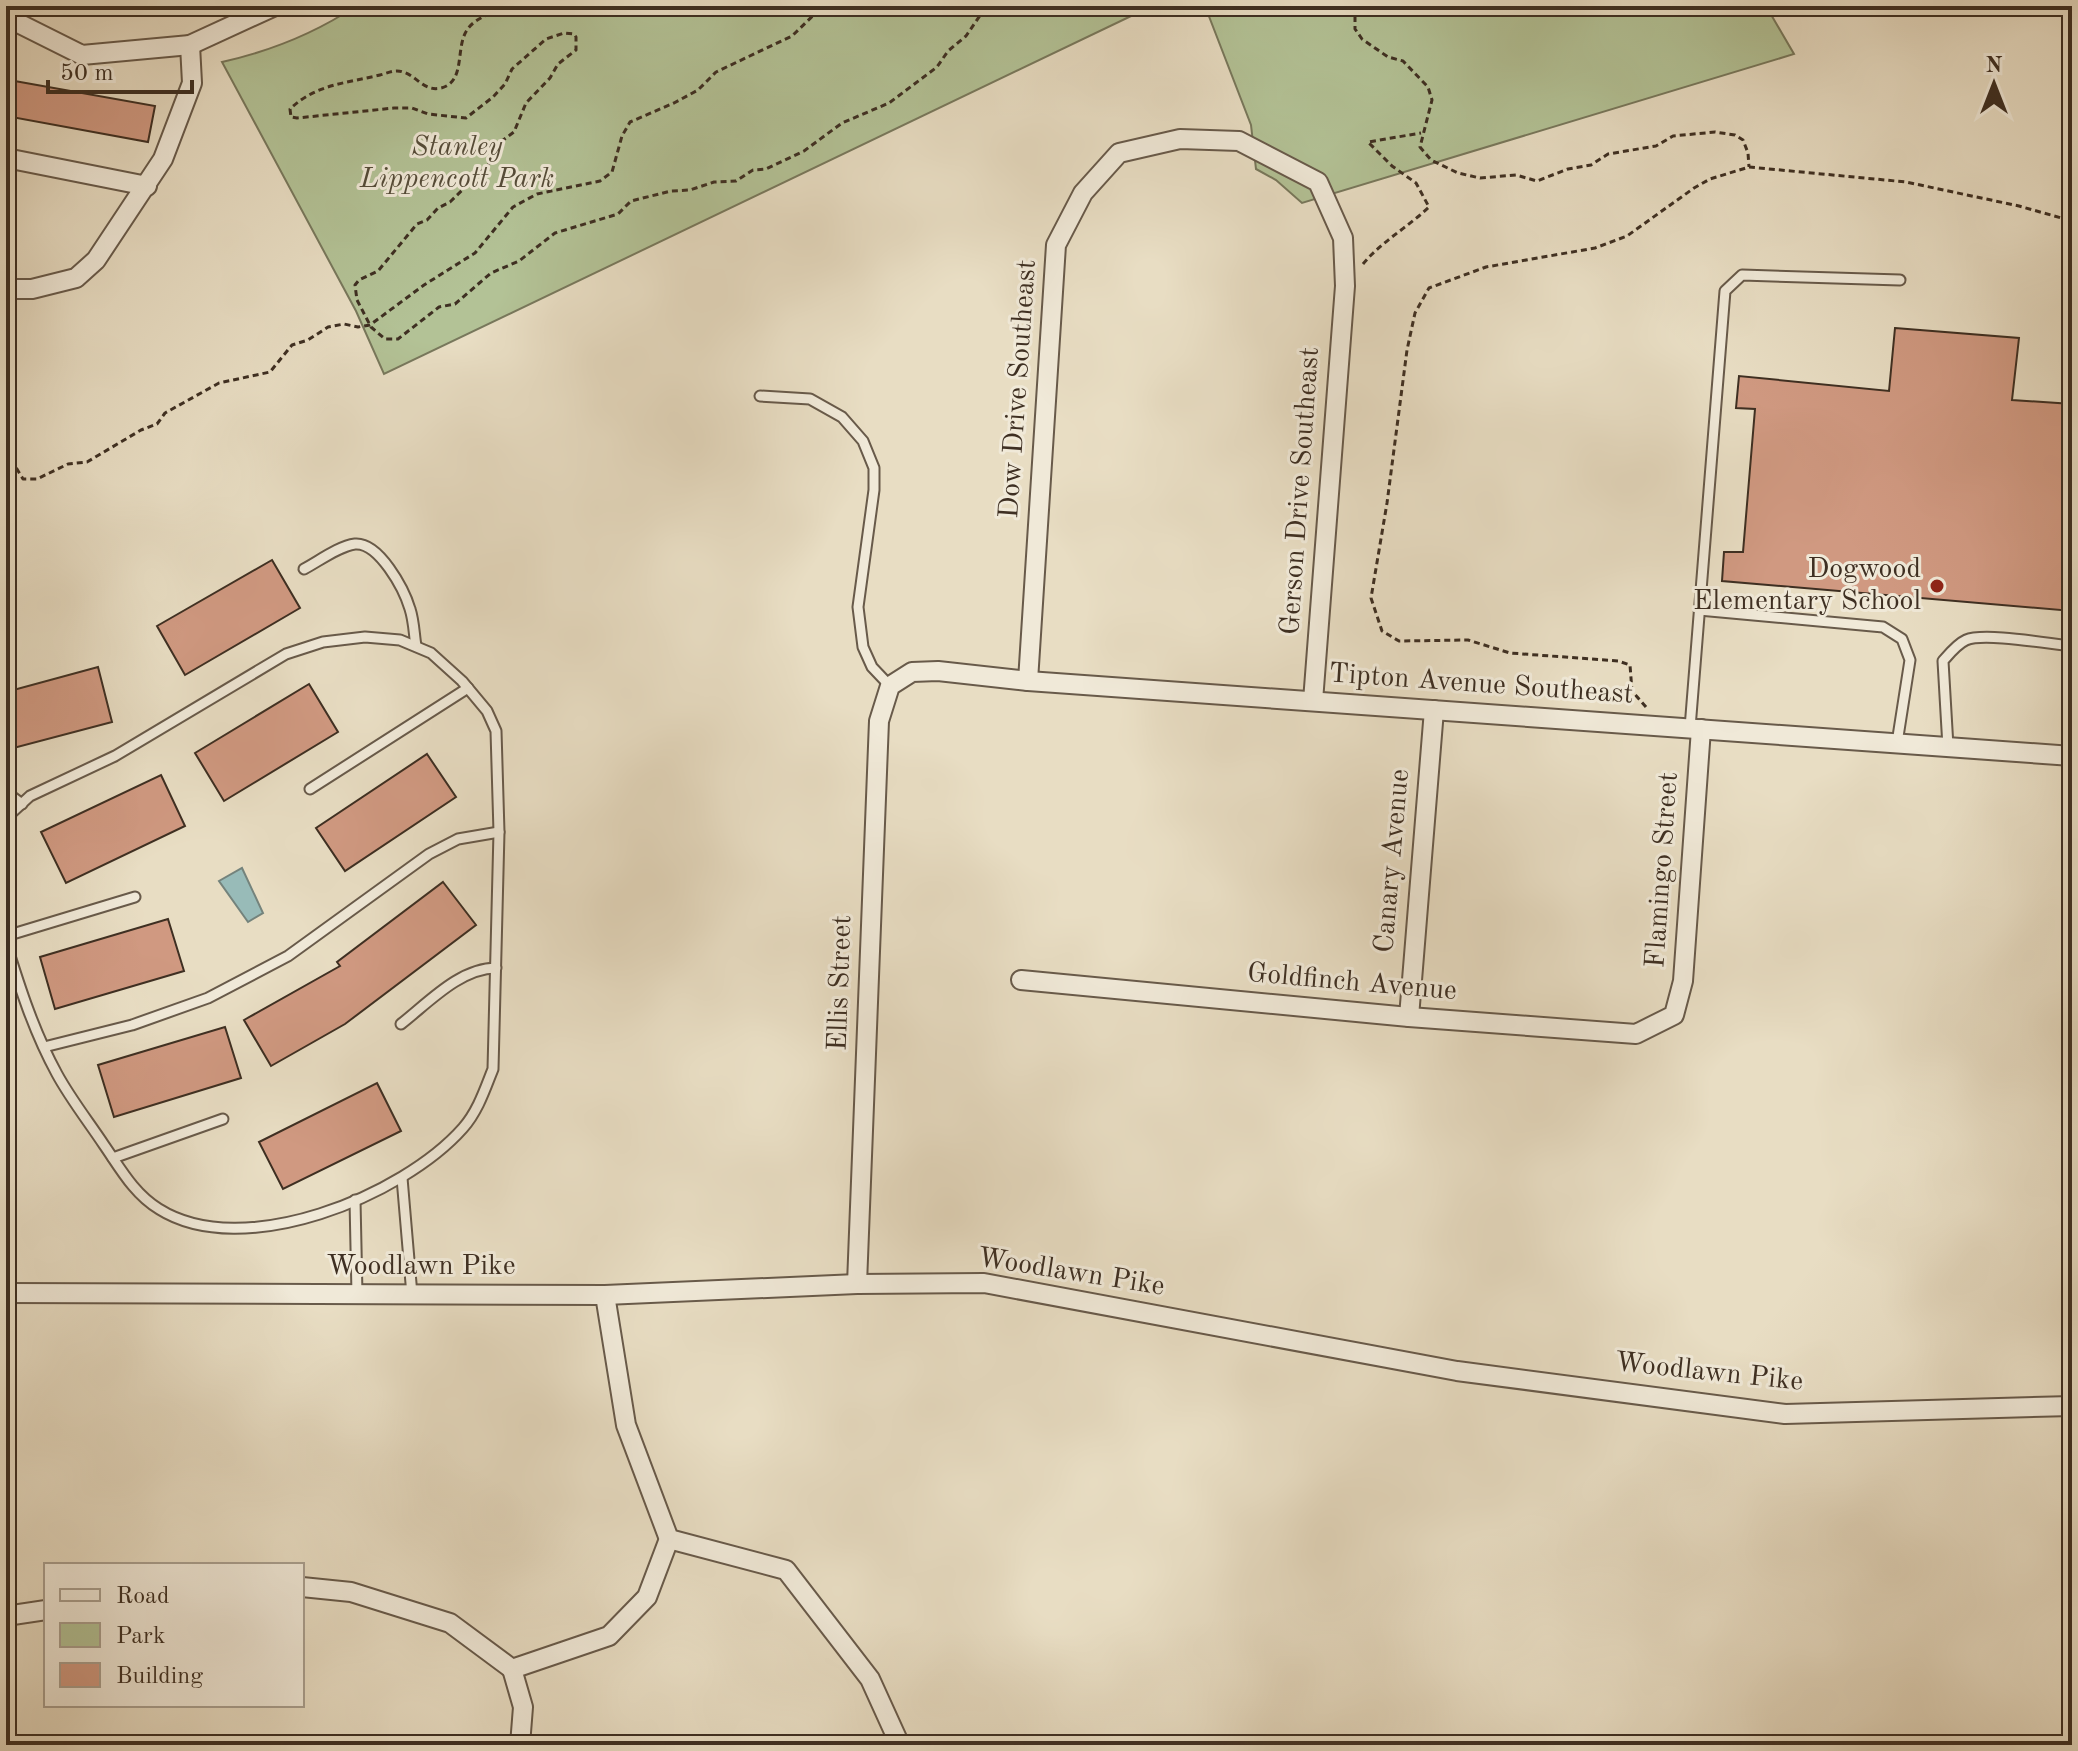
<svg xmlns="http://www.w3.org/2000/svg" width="2078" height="1751" font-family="'Old Standard TT',serif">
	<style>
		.green { fill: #b3c296; stroke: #78785c; stroke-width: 2 }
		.water { fill: #98bbb8; stroke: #74837c; stroke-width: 2 }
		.building { fill: #d09981; stroke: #3e2f22; stroke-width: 2 }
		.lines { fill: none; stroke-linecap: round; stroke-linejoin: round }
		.service-casing { stroke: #685a4a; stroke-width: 13 }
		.minor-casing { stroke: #685a4a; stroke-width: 22 }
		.path { stroke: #3e2f22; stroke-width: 3; stroke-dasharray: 6 4; stroke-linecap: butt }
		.service { stroke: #f0e9d8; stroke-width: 9 }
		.minor { stroke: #f0e9d8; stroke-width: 18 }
		.poi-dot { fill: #8f2418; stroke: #f0e9d8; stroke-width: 3 }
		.labels { text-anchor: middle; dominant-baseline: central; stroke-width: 6; stroke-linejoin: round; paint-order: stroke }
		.park-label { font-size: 28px; font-style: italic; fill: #554c39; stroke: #f0e9d8 }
		.street-label { font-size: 28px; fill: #3e2f22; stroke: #f0e9d8 }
		.poi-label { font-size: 28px; fill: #3e2f22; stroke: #f0e9d8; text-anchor: end }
	</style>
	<rect width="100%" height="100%" fill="#e8ddc3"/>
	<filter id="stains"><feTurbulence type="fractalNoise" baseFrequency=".0025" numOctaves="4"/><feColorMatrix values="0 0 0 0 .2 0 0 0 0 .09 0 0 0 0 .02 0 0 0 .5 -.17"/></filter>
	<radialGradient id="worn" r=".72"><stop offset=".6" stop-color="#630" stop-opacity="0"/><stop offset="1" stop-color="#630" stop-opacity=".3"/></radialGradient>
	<!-- green -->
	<g class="green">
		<path d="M 356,6 L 1152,6 L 384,374 L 356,311 L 222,62 C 271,51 314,34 356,6 Z"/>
		<path d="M 1205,6 L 1766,6 L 1794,54 L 1302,203 L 1276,180 L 1256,169 L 1251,125 Z"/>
	</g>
	<!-- water -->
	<path class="water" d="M 242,868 L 263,913 L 248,922 L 219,881 Z"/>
	<!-- building -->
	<g class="building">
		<path d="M 9,80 L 155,106 L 148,142 L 6,116 Z"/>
		<path d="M 1895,328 L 2019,338 L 2012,400 L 2072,404 L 2072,611 L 1722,581 L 1724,552 L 1743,552 L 1755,409 L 1736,408 L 1739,376 L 1889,391 Z"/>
		<path d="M 272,560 L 300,608 L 185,675 L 157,626 Z"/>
		<path d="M 98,667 L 112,722 L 6,750 L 6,692 Z"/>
		<path d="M 309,684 L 338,732 L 224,801 L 195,753 Z"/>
		<path d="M 427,754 L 456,797 L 345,871 L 316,828 Z"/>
		<path d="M 161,775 L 185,826 L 66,883 L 41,832 Z"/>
		<path d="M 443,882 L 476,925 L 345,1024 L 271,1066 L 244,1020 L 340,966 L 337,962 Z"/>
		<path d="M 168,919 L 184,971 L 55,1009 L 40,957 Z"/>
		<path d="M 225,1027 L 241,1078 L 114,1117 L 98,1065 Z"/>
		<path d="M 377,1083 L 401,1131 L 283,1189 L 259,1142 Z"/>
	</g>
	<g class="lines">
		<!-- service casing -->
		<g class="service-casing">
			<g id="service">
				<path d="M 760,396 L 810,399 L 842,417 L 863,441 L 874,468 L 874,490 L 858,607 L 863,647 L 872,667 L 890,686"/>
				<path d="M 304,569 C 319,561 339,546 355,544 C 379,542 404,589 410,609 C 414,621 414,634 416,646"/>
				<path d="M 1699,610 L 1883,627 L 1902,639 L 1910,660 L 1897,743"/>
				<path d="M 1690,728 L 1725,291 L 1742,275 L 1900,280"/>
				<path d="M 1948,747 L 1943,661 C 1949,654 1957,644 1966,640 C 1984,632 2050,644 2072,646"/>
				<path d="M 310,789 L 468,688"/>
				<path d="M 6,792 L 22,804"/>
				<path d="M 6,818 L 30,796 L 115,756 L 286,654 L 323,642 L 365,637 L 400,640 L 431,653 L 462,681 L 487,711 L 496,731 L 499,832 L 493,1069 C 485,1089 478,1111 463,1128 C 403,1196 243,1262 159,1209 C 134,1194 120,1168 104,1145 C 88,1121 70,1098 57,1074 C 34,1032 20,988 6,943"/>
				<path d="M 6,936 L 135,897"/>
				<path d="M 401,1024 C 428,1003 460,968 496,968"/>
				<path d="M 44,1047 L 132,1025 L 208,998 L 288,956 L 429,854 L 458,839 L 499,832"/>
				<path d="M 113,1158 L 223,1119"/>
				<path d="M 402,1178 L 412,1295"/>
				<path d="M 355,1200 L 357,1294"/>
			</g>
		</g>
		<!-- minor casing -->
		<g class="minor-casing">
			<g id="minor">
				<path d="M 6,17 L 82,55 L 190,45 L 275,6"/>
				<path d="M 6,158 L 147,186"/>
				<path d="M 6,289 L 32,289 L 76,278 L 96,260 L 163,159 L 192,83 L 190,45"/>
				<path d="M 1028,681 L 1056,245 L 1083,193 L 1119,153 L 1180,139 L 1239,141 L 1318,182 L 1343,238 L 1345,286 L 1313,701"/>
				<path d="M 1021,980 L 1409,1017 L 1636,1034 L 1674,1015 L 1683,981 L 1701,729"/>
				<path d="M 1409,1017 L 1434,710"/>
				<path d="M 857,1284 L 879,721 L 890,686 L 912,672 L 938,671 L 1028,681 L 2072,756"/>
				<path d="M 6,1293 L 605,1295 L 857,1284 L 984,1283 L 1457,1371 L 1785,1414 L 2072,1406"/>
				<path d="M 605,1295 L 626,1425 L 669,1539 L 786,1570 L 870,1679 L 900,1745"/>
				<path d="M 302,1587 L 351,1592 L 450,1623 L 512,1669 L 609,1636 L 647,1597 L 669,1539"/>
				<path d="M 6,1616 L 46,1610"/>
				<path d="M 512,1669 L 523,1707 L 520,1745"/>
			</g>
		</g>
		<!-- path -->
		<g class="path">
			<path d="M 509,6 C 496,12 475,17 467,30 C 455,48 466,82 441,88 C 424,92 417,76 403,72 C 395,69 388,73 380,75 C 347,83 316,84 290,109 L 291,117 L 297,118 L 394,108 L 412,108 L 428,114 L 466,118 L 493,97 L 505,84 L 512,69 L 546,39 L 564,33 L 574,34 L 576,37 L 576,50 L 558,64 L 550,78 L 526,103 L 514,132 L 498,144 L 489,164 L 450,202 L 438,208 L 427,220 L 417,224 L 378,271 L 359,280 L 355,285 L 357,300 L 371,327 L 385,339 L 398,339 L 439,307 L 455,304 L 491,273 L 519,261 L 555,233 L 618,214 L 631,201 L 671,191 L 690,190 L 714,182 L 736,181 L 753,170 L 766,169 L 804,151 L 842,123 L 889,103 L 937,67 L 948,51 L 966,36 L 981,14 L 994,6"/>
			<path d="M 1355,6 L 1355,29 L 1362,39 L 1388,57 L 1403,61 L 1428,87 L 1432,100 L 1420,147 L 1431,160 L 1458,173 L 1480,178 L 1516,175 L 1537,181 L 1568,169 L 1591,165 L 1608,154 L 1656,146 L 1673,136 L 1715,132 L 1735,135 L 1743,140 L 1748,153 L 1749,167"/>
			<path d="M 1363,264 C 1381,242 1408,227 1429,207 L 1416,183 L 1392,166 L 1368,142 L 1421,133"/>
			<path d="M 6,451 L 23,479 L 37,479 L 68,464 L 87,462 L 141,430 L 157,424 L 165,413 L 219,383 L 270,372 L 292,345 L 308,340 L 328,327 L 344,324 L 358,327 L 370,325 L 424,285 L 475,253 L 513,207 L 537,194 L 600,181 L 612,172 L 622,136 L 630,122 L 674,103 L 698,90 L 716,72 L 792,36 L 823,6"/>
			<path d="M 1646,707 L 1632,691 L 1630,665 L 1618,661 L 1510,653 L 1468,640 L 1399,641 L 1382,631 L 1371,598 L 1387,503 L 1407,350 L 1415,313 L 1429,288 L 1486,267 L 1595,248 L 1627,236 L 1694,188 L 1710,179 L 1749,167 L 1906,182 L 2019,206 L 2072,221"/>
		</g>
		<!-- service -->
		<use href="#service" class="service"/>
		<!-- minor -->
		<use href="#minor" class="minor"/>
	</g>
	<!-- markers -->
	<circle class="poi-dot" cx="1937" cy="586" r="8"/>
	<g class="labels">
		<!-- park labels -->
		<g class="park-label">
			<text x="457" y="148">Stanley<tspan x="457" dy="32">Lippencott Park</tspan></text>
		</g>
		<!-- street labels -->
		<g class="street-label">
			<text transform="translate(1019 389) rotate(-86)">Dow Drive Southeast</text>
			<text transform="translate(1301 491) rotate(-86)">Gerson Drive Southeast</text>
			<text transform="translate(1481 685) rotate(4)">Tipton Avenue Southeast</text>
			<text transform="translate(1393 861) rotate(-85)">Canary Avenue</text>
			<text transform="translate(1663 870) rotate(-86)">Flamingo Street</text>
			<text transform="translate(841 983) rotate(-88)">Ellis Street</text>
			<text transform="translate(1352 983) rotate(5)">Goldfinch Avenue</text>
			<text x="421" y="1267">Woodlawn Pike</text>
			<text transform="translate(1071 1273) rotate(9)">Woodlawn Pike</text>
			<text transform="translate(1709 1373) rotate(6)">Woodlawn Pike</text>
		</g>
		<!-- poi labels -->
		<g class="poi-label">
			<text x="1921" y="570">Dogwood<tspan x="1921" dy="32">Elementary School</tspan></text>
		</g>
	</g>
	<!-- margin -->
	<rect width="2078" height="1751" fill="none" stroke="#e8ddc3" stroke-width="32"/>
	<rect x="8" y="8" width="2062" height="1735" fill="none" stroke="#3e2f22" stroke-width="4"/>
	<rect x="16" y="16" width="2046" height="1719" fill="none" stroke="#3e2f22" stroke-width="2"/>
	<!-- legend -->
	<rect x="44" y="1563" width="260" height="144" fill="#f0e9d8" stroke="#a99f8f" stroke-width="2"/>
	<rect x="60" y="1589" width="40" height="12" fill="#f0e9d8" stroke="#a99f8f" stroke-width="2"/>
	<text x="116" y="1603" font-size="24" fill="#3e2f22">Road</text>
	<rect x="60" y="1623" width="40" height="24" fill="#b3c296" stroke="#a99f8f" stroke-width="2"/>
	<text x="116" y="1643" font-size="24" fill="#3e2f22">Park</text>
	<rect x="60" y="1663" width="40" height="24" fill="#d09981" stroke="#a99f8f" stroke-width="2"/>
	<text x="116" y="1683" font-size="24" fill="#3e2f22">Building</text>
	<!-- north arrow -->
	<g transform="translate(1994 84)" stroke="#f0e9d8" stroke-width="6" paint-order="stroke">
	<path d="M0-6L14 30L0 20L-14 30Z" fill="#3e2f22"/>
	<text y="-12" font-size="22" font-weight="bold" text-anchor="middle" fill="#3e2f22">N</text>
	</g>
	<!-- scale -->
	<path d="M48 80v12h144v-12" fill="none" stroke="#3e2f22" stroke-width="4"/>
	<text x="60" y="80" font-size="24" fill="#3e2f22" stroke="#f0e9d8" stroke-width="6" paint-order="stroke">50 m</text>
	<rect width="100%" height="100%" filter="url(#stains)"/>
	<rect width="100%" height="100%" fill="url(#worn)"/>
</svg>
